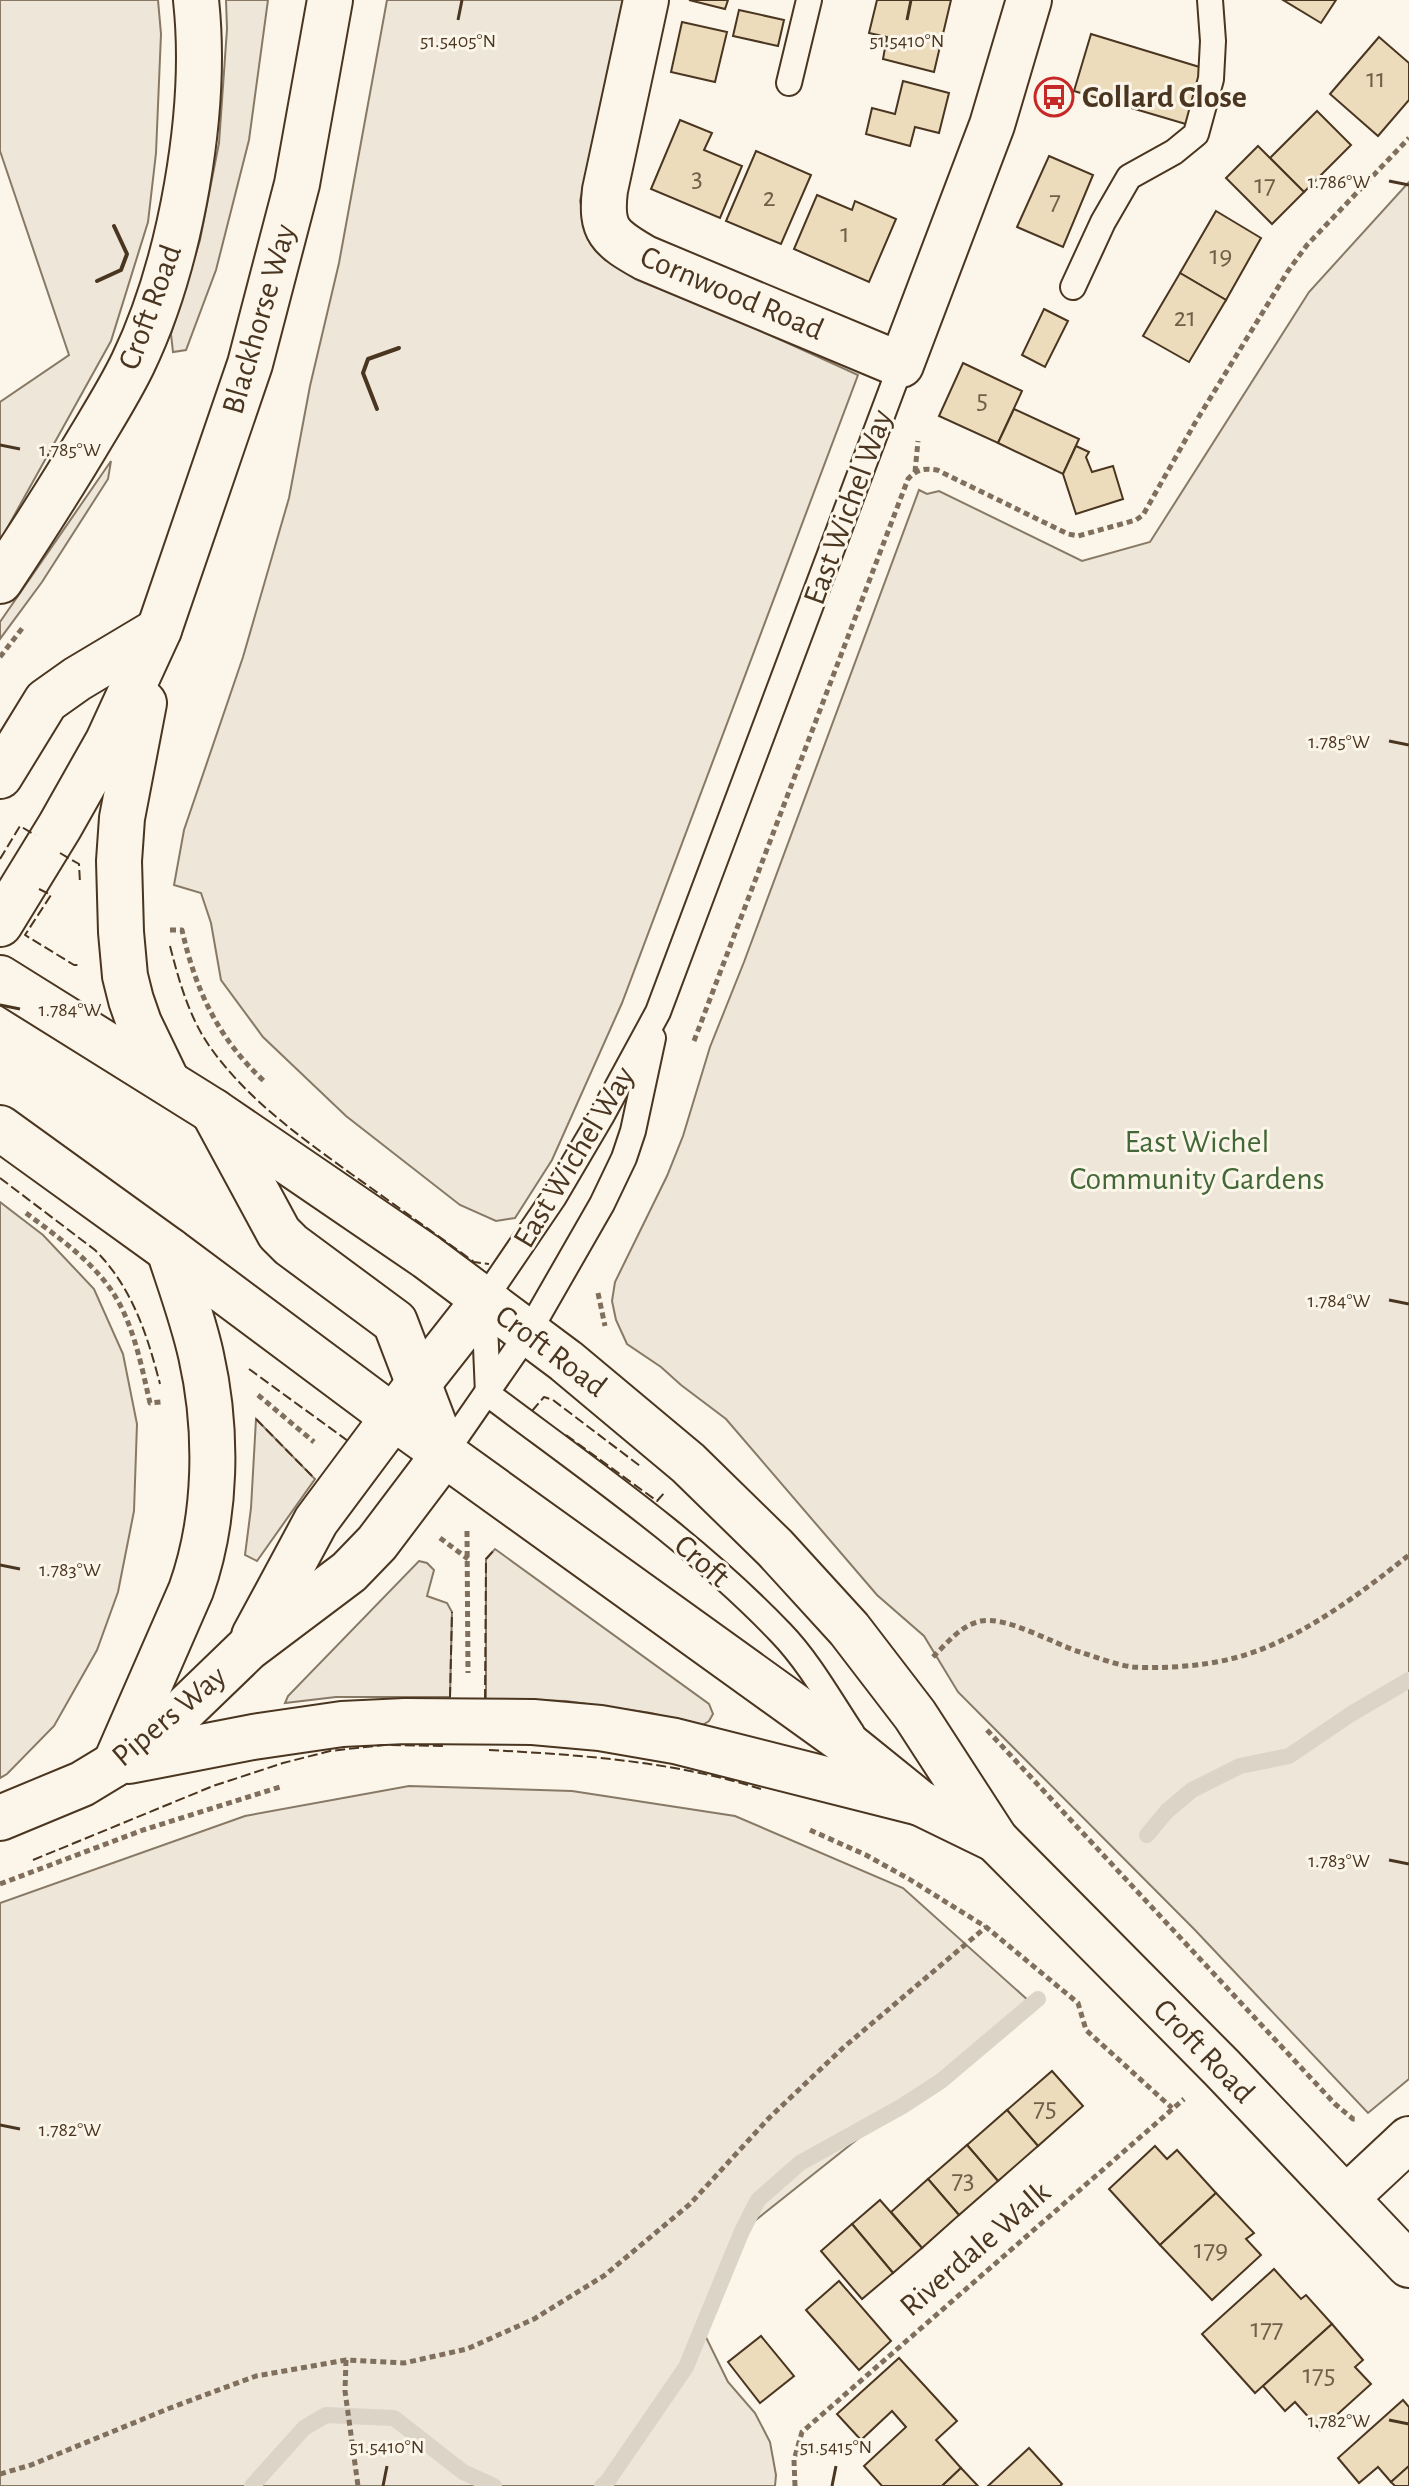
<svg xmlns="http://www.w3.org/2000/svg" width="1409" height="2486" font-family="'Alegreya Sans',sans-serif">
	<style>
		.green { fill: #ede6d9; stroke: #887966; stroke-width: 2 }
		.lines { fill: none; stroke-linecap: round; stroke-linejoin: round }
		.stream { stroke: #dcd4c6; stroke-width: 16 }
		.building { fill: #ecdcbc; stroke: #4a3520; stroke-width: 2 }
		.lane-casing { stroke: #4a3520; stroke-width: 28 }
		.street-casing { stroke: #4a3520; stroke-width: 48 }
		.secondary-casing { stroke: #4a3520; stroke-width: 48 }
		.primary-casing { stroke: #4a3520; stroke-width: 48 }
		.path { stroke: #7f6f5c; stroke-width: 5; stroke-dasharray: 6 4; stroke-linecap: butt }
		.lane { stroke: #fbf6e9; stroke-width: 24 }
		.street { stroke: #fbf6e9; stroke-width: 44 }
		.secondary { stroke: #fbf6e9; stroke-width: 44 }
		.primary { stroke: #fbf6e9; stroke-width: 44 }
		.fence { stroke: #4a3520; stroke-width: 2; stroke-dasharray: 10 4; stroke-linecap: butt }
		.wall { stroke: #4a3520; stroke-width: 4 }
		.ticks { fill: none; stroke: #4a3520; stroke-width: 3 }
		.labels { text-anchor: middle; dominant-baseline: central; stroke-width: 6; stroke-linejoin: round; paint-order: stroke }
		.number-label { font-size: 28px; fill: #725f47 }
		.poi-label { font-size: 32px; font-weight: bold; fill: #4a3520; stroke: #fbf6e9; text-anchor: start }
		.street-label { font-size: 32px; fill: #4a3520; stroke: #fbf6e9 }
		.park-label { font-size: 32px; fill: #436837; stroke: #fbf6e9 }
		.ticks-label { font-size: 20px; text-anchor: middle; fill: #4a3520; stroke: #fbf6e9; stroke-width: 6; stroke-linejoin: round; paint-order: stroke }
	</style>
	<rect width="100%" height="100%" fill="#fbf6e9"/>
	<!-- green -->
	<g class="green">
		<path d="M 0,0 L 158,0 L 161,34 L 156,153 L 148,222 L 111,341 L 0,541 L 0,402 L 69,355 L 0,151 Z"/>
		<path d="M 226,0 L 268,0 L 249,140 L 216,270 L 186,350 L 173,352 L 171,334 L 200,240 L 219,143 L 227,29 Z"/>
		<path d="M 387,0 L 625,0 L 580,201 L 588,234 L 605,260 L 858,375 L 622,1003 L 552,1160 L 515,1218 L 496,1221 L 460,1205 L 346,1116 L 263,1037 L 221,980 L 211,923 L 201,893 L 174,885 L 184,830 L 243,657 L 289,498 L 310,386 L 339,263 Z"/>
		<path d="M 1409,182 L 1409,2079 L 1368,2113 L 1194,1929 L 958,1692 L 924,1636 L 877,1595 L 726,1419 L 681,1385 L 661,1367 L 627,1344 L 616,1320 L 612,1301 L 615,1282 L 667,1176 L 683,1136 L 710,1047 L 744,962 L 919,490 L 927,494 L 939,491 L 1082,561 L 1150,542 L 1309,292 Z"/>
		<path d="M 111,461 L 108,479 L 42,582 L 0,639 L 0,622 Z"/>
		<path d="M 0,1202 L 43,1235 L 94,1289 L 123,1354 L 137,1424 L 134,1511 L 118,1592 L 97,1650 L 54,1726 L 7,1774 L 0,1778 Z"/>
		<path d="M 256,1419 L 315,1479 L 257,1561 L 245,1555 L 251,1508 Z"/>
		<path d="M 495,1549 L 709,1704 L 713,1714 L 709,1721 L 701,1726 L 651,1713 L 566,1701 L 486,1699 L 486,1559 Z"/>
		<path d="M 419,1561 L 427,1563 L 434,1570 L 427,1596 L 447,1603 L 452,1612 L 450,1697 L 336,1697 L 285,1703 L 288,1696 Z"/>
		<path d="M 409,1786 L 572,1791 L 735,1816 L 903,1888 L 1030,2002 L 742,2231 L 698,2321 L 728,2382 L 755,2413 L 770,2442 L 776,2475 L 775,2486 L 0,2486 L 0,1903 L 245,1816 Z"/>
	</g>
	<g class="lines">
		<!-- stream -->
		<g class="stream">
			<path d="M 1147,1835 L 1167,1811 L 1192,1790 L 1240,1766 L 1289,1756 L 1351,1714 L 1409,1680"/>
			<path d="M 252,2486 L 304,2428 L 326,2415 L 394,2418 L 463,2472 L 494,2486"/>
			<path d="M 602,2486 L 607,2482 L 686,2367 L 742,2231 L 758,2200 L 800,2163 L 901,2107 L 941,2081 L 1038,1999"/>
		</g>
	</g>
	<!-- building -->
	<g class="building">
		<path d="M 689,0 L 728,0 L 725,9 Z"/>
		<path d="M 877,0 L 951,0 L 934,72 L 883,59 L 887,37 L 869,33 Z"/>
		<path d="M 1283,0 L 1336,0 L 1321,23 Z"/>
		<path d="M 739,10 L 784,20 L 778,46 L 733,36 Z"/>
		<path d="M 682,22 L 727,32 L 715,82 L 671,72 Z"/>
		<path d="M 1091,34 L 1206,69 L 1189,125 L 1074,91 Z"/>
		<path d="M 1379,37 L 1409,63 L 1409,100 L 1378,136 L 1330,94 Z"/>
		<path d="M 903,81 L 949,93 L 939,133 L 915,127 L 910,146 L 866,134 L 872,108 L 895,114 Z"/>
		<path d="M 1317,111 L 1351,145 L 1304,192 L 1270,158 Z"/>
		<path d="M 680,120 L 712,133 L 704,150 L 742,166 L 720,218 L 651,189 Z"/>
		<path d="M 1258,146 L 1304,192 L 1272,224 L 1226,178 Z"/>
		<path d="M 756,151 L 811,175 L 781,244 L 726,221 Z"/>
		<path d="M 1049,156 L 1093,175 L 1063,247 L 1017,227 Z"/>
		<path d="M 817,195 L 852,210 L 855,201 L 896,219 L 869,282 L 794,249 Z"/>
		<path d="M 1216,211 L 1261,238 L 1226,300 L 1180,273 Z"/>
		<path d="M 1180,273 L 1226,300 L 1189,362 L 1143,336 Z"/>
		<path d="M 1044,309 L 1068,321 L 1045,367 L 1022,355 Z"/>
		<path d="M 963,363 L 1022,391 L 998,443 L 939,416 Z"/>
		<path d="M 1014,409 L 1079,439 L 1063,474 L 998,443 Z"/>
		<path d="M 1076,446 L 1089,452 L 1086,457 L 1092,472 L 1113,466 L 1123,499 L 1076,514 L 1063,474 Z"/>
		<path d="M 1052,2071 L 1083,2106 L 1038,2146 L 1007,2110 Z"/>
		<path d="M 1007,2110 L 1038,2146 L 998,2181 L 967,2145 Z"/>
		<path d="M 967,2145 L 998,2181 L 959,2215 L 928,2179 Z"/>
		<path d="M 1155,2146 L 1167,2159 L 1177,2150 L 1216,2193 L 1160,2245 L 1109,2189 Z"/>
		<path d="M 928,2179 L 959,2215 L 922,2248 L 891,2212 Z"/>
		<path d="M 1216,2193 L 1254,2233 L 1246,2239 L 1261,2255 L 1212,2300 L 1160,2245 Z"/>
		<path d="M 880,2200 L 922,2248 L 893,2273 L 852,2224 Z"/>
		<path d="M 852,2224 L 893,2273 L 862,2299 L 821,2251 Z"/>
		<path d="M 1274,2269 L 1301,2299 L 1306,2295 L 1332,2324 L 1255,2393 L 1202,2334 Z"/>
		<path d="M 839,2281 L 891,2341 L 859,2370 L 806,2310 Z"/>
		<path d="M 1332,2324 L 1363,2360 L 1355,2367 L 1371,2384 L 1320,2430 L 1295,2402 L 1285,2411 L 1263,2386 Z"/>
		<path d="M 761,2336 L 794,2376 L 760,2403 L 728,2362 Z"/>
		<path d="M 899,2358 L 957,2421 L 936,2440 L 961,2468 L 942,2486 L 882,2486 L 864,2466 L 906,2427 L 892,2411 L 861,2440 L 837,2414 Z"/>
		<path d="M 1403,2400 L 1409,2407 L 1409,2466 L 1391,2482 L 1378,2467 L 1359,2483 L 1338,2458 Z"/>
		<path d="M 1029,2448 L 1062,2484 L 1060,2486 L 988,2486 Z"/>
		<path d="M 1409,2466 L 1409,2486 L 1395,2486 L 1391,2482 Z"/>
		<path d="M 961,2468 L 978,2486 L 942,2486 Z"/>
	</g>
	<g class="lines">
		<!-- lane casing -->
		<g class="lane-casing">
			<g id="lane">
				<path d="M 789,83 L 809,0"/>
				<path d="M 1073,287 L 1103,222 L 1129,177 L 1174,152 L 1196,134 L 1211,79 L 1213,41 L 1210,0"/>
				<path d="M 488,1394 L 484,1300 L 554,1197 L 601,1117 L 658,1012 L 901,365"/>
				<path d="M 488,1394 C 589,1470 694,1542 781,1633 C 809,1662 830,1700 852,1733"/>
				<path d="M 445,1453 L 528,1333 L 602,1204 L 624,1158 L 633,1131 L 653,1038"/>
			</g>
		</g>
		<!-- street casing -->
		<g class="street-casing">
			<g id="street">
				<path d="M 646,0 L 605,190 C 600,231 610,238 645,258 L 901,365 L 992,125 L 1029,0"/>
				<path d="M 0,581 C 31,534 62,486 91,437 C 106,412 121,388 133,363 C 181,263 208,110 196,0"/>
				<path d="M 1347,2197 L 1409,2139"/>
			</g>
		</g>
		<!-- secondary casing -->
		<g class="secondary-casing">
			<g id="secondary">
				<path d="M 144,703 L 122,818 L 119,861 L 121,932 L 125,976 L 131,1000 L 139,1023 L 167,1081"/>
				<path d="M 0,776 L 46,701 L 77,679 L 159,630"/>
				<path d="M 0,924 L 60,826 L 108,741 L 159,630 L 250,364 L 297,184 L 330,0"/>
				<path d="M 254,1636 L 316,1521 L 418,1384 L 484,1300"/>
				<path d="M 129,1761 L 253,1737 L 342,1724 L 405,1721 L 533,1722 L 600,1728 L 675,1741 L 920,1803"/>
				<path d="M 115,1764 L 191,1590 C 217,1517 218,1430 201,1355 C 193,1319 180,1284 169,1250"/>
				<path d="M 0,1818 L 82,1784 L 115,1764 L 163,1730 L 248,1648 L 349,1572 L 377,1543 L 445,1453 L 395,1322 L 291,1245 L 279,1233 L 213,1111"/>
			</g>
		</g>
		<!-- primary casing -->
		<g class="primary-casing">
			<g id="primary">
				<path d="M 0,978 L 213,1111 L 427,1257 L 566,1361 L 688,1463 L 775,1548 L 849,1629 L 915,1715 L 996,1840 L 1222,2068 L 1409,2265"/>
				<path d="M 0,1128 L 169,1250 L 393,1417 L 842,1740 L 920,1803 L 996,1840"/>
			</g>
		</g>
		<!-- path -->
		<g class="path">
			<path d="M 915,472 L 918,441"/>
			<path d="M 0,657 L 24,626"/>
			<path d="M 170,930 L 182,930 C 196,992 219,1040 266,1083"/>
			<path d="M 694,1041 L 908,479 C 917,469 924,468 937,470 L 1068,534 L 1078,536 L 1136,520 L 1143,515 L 1195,423 L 1288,271 L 1307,245 L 1409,138"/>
			<path d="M 26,1213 C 55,1235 87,1257 109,1287 C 133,1320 141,1364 150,1403 L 161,1402"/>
			<path d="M 598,1293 L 605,1326"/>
			<path d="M 258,1395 L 314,1442"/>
			<path d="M 467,1531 L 468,1673"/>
			<path d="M 440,1538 L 468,1559"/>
			<path d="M 933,1657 C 947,1643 961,1625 981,1621 C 1007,1616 1054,1644 1080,1652 C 1096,1657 1116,1665 1133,1667 C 1161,1669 1203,1666 1230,1659 C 1293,1645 1360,1594 1409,1555"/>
			<path d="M 987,1730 L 1335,2104 L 1353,2119 L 1357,2119"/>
			<path d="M 810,1830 L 866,1855 L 909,1879 L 986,1927 L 1078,2003 L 1086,2030 L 1172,2108"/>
			<path d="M 0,1884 L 143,1830 L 283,1786"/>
			<path d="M 346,2360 L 345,2391 L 358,2486"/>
			<path d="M 0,2474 L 31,2465 L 170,2408 L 256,2376 L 346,2360 L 404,2363 L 467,2349 L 534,2319 L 605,2275 L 690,2204 L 769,2118 L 844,2047 L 986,1927"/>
			<path d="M 795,2486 L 794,2460 L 802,2432 L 1184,2099"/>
		</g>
		<!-- lane -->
		<use href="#lane" class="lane"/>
		<!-- street -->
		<use href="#street" class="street"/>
		<!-- secondary -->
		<use href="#secondary" class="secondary"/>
		<!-- primary -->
		<use href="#primary" class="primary"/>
		<!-- fence -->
		<g class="fence">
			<path d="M 60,853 L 79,864 L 80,883"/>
			<path d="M 0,859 L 20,826 L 35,835"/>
			<path d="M 39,889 L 51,895 L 25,935 L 74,965 L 81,965"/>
			<path d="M 170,946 C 179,981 189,1017 210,1047 C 247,1099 299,1136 350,1173 C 392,1203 433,1232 474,1262 L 489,1264"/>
			<path d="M 0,1178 L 95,1250 C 132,1287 147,1334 160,1384"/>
			<path d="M 249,1369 L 348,1441 L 346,1444"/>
			<path d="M 532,1411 L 544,1397 L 553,1400 L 640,1466"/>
			<path d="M 256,1419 L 315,1479"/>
			<path d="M 566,1435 L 657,1501 L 665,1492"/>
			<path d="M 450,1697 L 452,1612"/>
			<path d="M 485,1699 L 486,1559 L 495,1549"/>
			<path d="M 489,1750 C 582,1755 672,1761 761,1789"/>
			<path d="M 33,1860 L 213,1786 L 283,1763 L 330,1751 L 384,1745 L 443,1746"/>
		</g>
		<!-- wall -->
		<g class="wall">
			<path d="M 97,281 L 121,270 L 127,254 L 114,226"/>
			<path d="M 377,409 L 363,373 L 368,359 L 399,348"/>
		</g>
	</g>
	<!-- ticks -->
	<path class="ticks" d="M 458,20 L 462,0M 907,20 L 911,0M 1389,181 L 1409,185M 0,445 L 20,449M 1389,741 L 1409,745M 0,1005 L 20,1009M 1389,1300 L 1409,1304M 0,1565 L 20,1569M 1389,1860 L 1409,1864M 0,2125 L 20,2129M 1389,2420 L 1409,2424M 383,2486 L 387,2466M 832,2486 L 836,2466"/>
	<!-- icons -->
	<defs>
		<g id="bus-ring" transform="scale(2)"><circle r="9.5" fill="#fbf6e9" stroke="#c62828" stroke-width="1.5"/><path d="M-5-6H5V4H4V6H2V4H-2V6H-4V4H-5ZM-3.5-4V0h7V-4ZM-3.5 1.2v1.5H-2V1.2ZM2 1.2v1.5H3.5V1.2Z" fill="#c62828"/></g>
	</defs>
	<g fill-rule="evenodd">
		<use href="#bus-ring" x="1054" y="97"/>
	</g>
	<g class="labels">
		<!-- number labels -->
		<g class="number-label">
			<text x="1376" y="79">11</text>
			<text x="697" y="178">3</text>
			<text x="1265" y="185">17</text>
			<text x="769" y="198">2</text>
			<text x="1055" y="201">7</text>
			<text x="845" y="234">1</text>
			<text x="1221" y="256">19</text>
			<text x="1185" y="318">21</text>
			<text x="982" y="400">5</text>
			<text x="1045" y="2108">75</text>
			<text x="963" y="2180">73</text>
			<text x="1211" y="2250">179</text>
			<text x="1267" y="2329">177</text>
			<text x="1319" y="2375">175</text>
		</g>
		<!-- poi labels -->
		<g class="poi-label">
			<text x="1082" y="97">Collard Close</text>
		</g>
		<!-- street labels -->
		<g class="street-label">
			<text transform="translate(732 293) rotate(23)">Cornwood Road</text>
			<text transform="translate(150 307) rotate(-70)">Croft Road</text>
			<text transform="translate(259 319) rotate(-74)">Blackhorse Way</text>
			<text transform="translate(848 507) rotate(-70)">East Wichel Way</text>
			<text transform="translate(574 1157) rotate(-59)">East Wichel Way</text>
			<text transform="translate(551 1351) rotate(37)">Croft Road</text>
			<text transform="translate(702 1561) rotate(41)">Croft</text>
			<text transform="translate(169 1716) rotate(-40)">Pipers Way</text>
			<text transform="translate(1204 2051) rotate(46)">Croft Road</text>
			<text transform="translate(975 2249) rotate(-41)">Riverdale Walk</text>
		</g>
		<!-- park labels -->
		<g class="park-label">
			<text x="1197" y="1142">East Wichel<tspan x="1197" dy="37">Community Gardens</tspan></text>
		</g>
	</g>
	<g class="ticks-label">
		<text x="458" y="47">51.5405°N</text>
		<text x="907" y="47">51.5410°N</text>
		<text x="1339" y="188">1.786°W</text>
		<text x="70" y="456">1.785°W</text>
		<text x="1339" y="748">1.785°W</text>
		<text x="70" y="1016">1.784°W</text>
		<text x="1339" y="1307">1.784°W</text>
		<text x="70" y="1576">1.783°W</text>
		<text x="1339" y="1867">1.783°W</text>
		<text x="70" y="2136">1.782°W</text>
		<text x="1339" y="2427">1.782°W</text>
		<text x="387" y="2453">51.5410°N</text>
		<text x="836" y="2453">51.5415°N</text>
	</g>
</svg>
